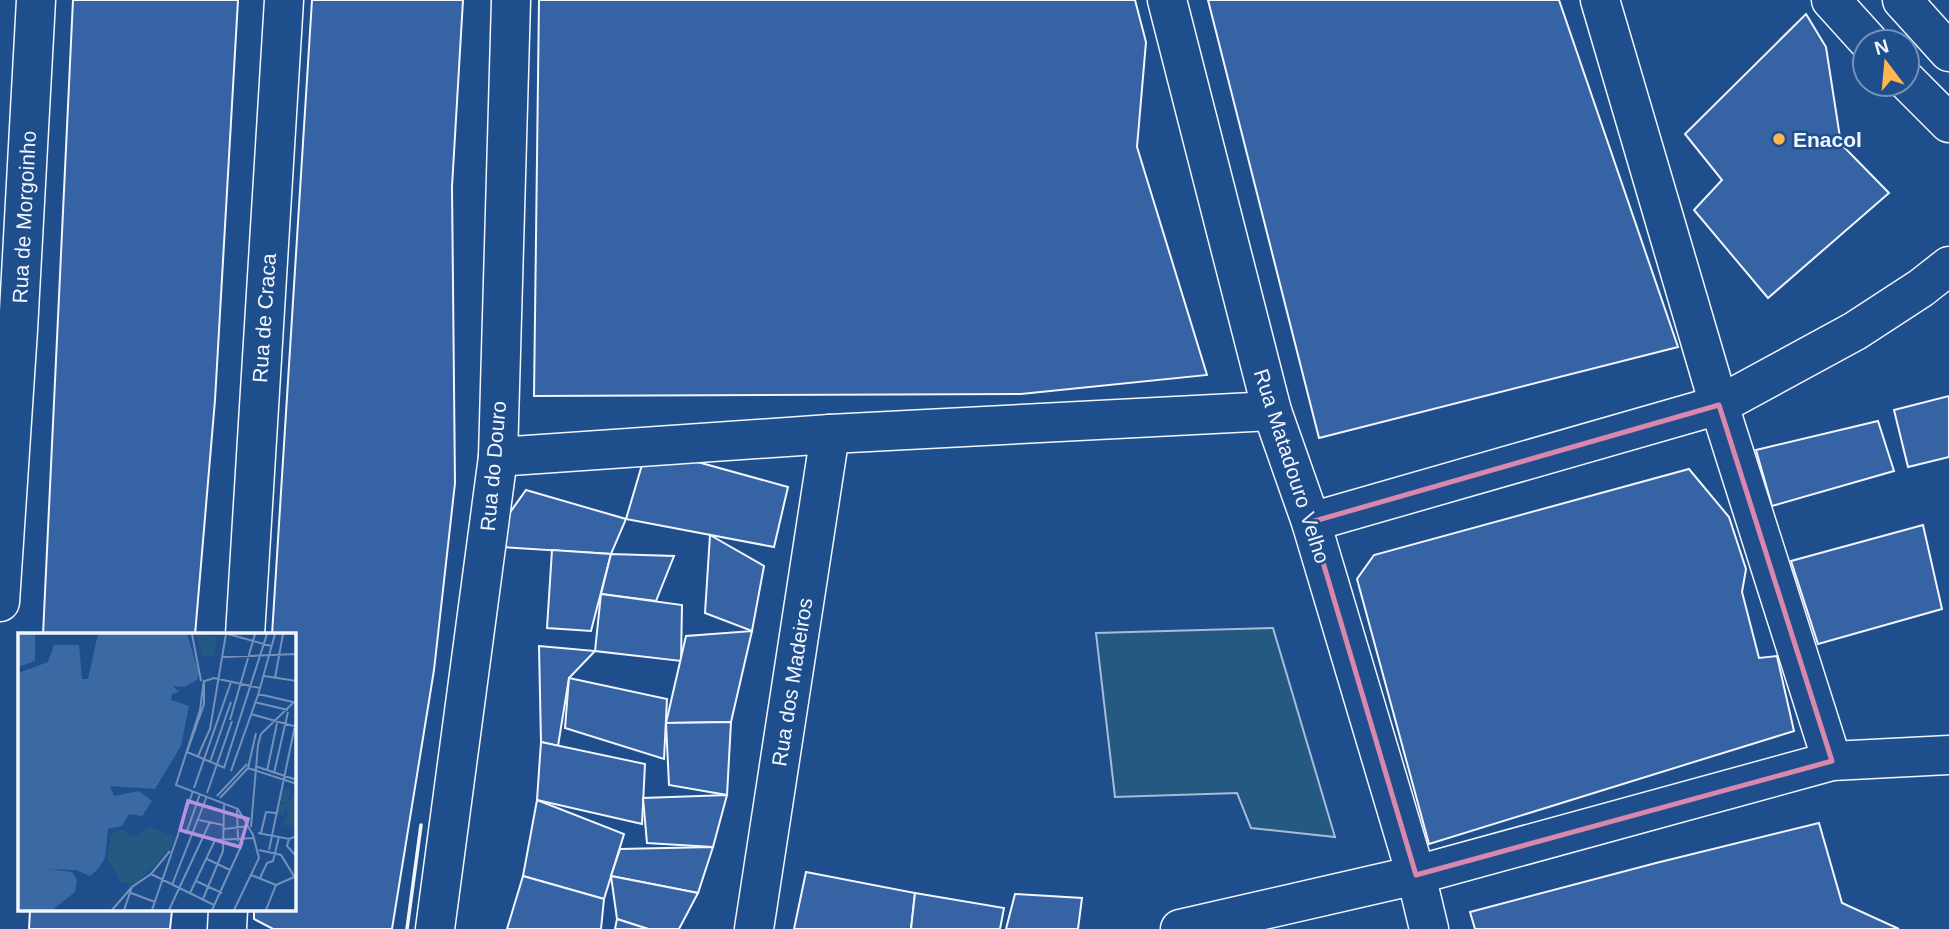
<svg xmlns="http://www.w3.org/2000/svg" width="1949" height="929" font-family="Arial,sans-serif">
	<style>
		.green { fill: #245a82; stroke: #a8bbd7; stroke-width: 2 }
		.building { fill: #3563a3; stroke: #f2f6ff; stroke-width: 2 }
		.lines { fill: none; stroke-linecap: round; stroke-linejoin: round }
		.minor-casing { stroke: #f2f6ff; stroke-width: 41 }
		.secondary-casing { stroke: #f2f6ff; stroke-width: 41 }
		.primary-casing { stroke: #f2f6ff; stroke-width: 41 }
		.minor { stroke: #1f4e8c; stroke-width: 38 }
		.secondary { stroke: #1f4e8c; stroke-width: 38 }
		.primary { stroke: #1f4e8c; stroke-width: 38 }
		.wall { stroke: #f2f6ff; stroke-width: 3.5 }
		.marked { fill: none; stroke: #da87ad; stroke-width: 5; stroke-linejoin: round }
		.poi-dot { fill: #ffb74d; stroke: #1f4e8c; stroke-width: 2.5 }
		.labels { text-anchor: middle; dominant-baseline: central; stroke-width: 5; stroke-linejoin: round; paint-order: stroke }
		.poi-label { font-size: 21px; font-weight: bold; fill: #f2f6ff; stroke: #1f4e8c; text-anchor: start }
		.street-label { font-size: 21px; fill: #f2f6ff; stroke: #1f4e8c }
		.inset-river { fill: none; stroke: #3b69a3; stroke-width: 3.5 }
		.inset-road { fill: none; stroke: #7391ba; stroke-width: 2 }
		.view { fill: #b691df; fill-opacity: 0.15; stroke: #b691df; stroke-width: 3.5 }
		.inset-edge { fill: none; stroke: #f2f6ff; stroke-width: 3.5 }
	</style>
	<rect width="100%" height="100%" fill="#1f4e8c"/>
	<!-- green -->
	<path class="green" d="M 1273,628 L 1335,837 L 1251,828 L 1237,793 L 1115,797 L 1096,633 Z"/>
	<!-- building -->
	<g class="building">
		<path d="M 73,0 L 238,0 L 215,400 L 195,635 L 43,635 Z"/>
		<path d="M 312,0 L 463,0 L 452,187 L 455,483 L 434,670 L 392,929 L 273,929 L 254,919 L 254,910 L 294,910 L 294,635 L 272,635 Z"/>
		<path d="M 539,0 L 1135,0 L 1146,42 L 1137,147 L 1207,375 L 1021,394 L 534,396 Z"/>
		<path d="M 1208,0 L 1559,0 L 1678,347 L 1319,438 Z"/>
		<path d="M 1806,14 L 1826,47 L 1841,144 L 1889,193 L 1768,298 L 1694,210 L 1722,180 L 1685,134 Z"/>
		<path d="M 1949,396 L 1949,457 L 1908,467 L 1894,410 Z"/>
		<path d="M 1878,421 L 1894,471 L 1772,506 L 1756,450 Z"/>
		<path d="M 647,448 L 788,487 L 774,547 L 626,519 Z"/>
		<path d="M 1689,469 L 1729,517 L 1746,569 L 1742,592 L 1759,658 L 1777,656 L 1794,731 L 1429,844 L 1357,579 L 1374,555 Z"/>
		<path d="M 526,490 L 626,519 L 611,554 L 486,546 Z"/>
		<path d="M 1923,525 L 1942,609 L 1818,644 L 1791,561 Z"/>
		<path d="M 710,535 L 764,566 L 752,631 L 705,613 Z"/>
		<path d="M 552,550 L 611,554 L 591,631 L 547,628 Z"/>
		<path d="M 611,554 L 674,556 L 656,601 L 601,594 Z"/>
		<path d="M 601,594 L 682,605 L 681,661 L 595,651 Z"/>
		<path d="M 752,631 L 731,722 L 666,723 L 686,636 Z"/>
		<path d="M 539,646 L 595,651 L 569,678 L 558,746 L 541,742 Z"/>
		<path d="M 569,678 L 667,699 L 664,759 L 565,728 Z"/>
		<path d="M 731,722 L 727,795 L 669,785 L 666,723 Z"/>
		<path d="M 541,742 L 645,764 L 642,824 L 537,800 Z"/>
		<path d="M 727,795 L 713,847 L 647,843 L 643,798 Z"/>
		<path d="M 537,800 L 624,834 L 604,899 L 523,876 Z"/>
		<path d="M 1819,823 L 1842,903 L 1899,929 L 1475,929 L 1470,912 L 1656,863 Z"/>
		<path d="M 713,847 L 698,893 L 611,876 L 620,849 Z"/>
		<path d="M 806,872 L 915,893 L 911,929 L 794,929 Z"/>
		<path d="M 523,876 L 604,899 L 601,929 L 507,929 Z"/>
		<path d="M 611,876 L 698,893 L 679,929 L 648,929 L 617,919 Z"/>
		<path d="M 915,893 L 1004,908 L 1000,929 L 911,929 Z"/>
		<path d="M 1015,894 L 1082,898 L 1078,929 L 1006,929 Z"/>
		<path d="M 30,910 L 172,910 L 170,929 L 29,929 Z"/>
		<path d="M 617,919 L 648,929 L 615,929 Z"/>
	</g>
	<g class="lines">
		<!-- minor casing -->
		<g class="minor-casing">
			<g id="minor">
				<path d="M 1167,0 L 1272,411 L 1311,522 L 1416,875 L 1429,929"/>
				<path d="M 1600,0 L 1719,405 L 1832,761"/>
				<path d="M 498,457 L 830,434 L 1272,411"/>
				<path d="M 1311,522 L 1719,405 L 1855,331 L 1921,288 L 1949,266"/>
				<path d="M 245,635 L 284,0"/>
				<path d="M 227,929 L 228,910"/>
				<path d="M 435,929 L 498,457 L 511,0"/>
				<path d="M 754,929 L 830,434"/>
				<path d="M 1180,929 L 1416,875 L 1832,761 L 1949,755"/>
			</g>
		</g>
		<!-- secondary casing -->
		<g class="secondary-casing">
			<g id="secondary">
				<path d="M 1831,0 L 1869,42"/>
				<path d="M 1902,0 L 1949,52"/>
				<path d="M 1907,81 L 1949,123"/>
			</g>
		</g>
		<!-- primary casing -->
		<g class="primary-casing">
			<path id="primary" d="M 0,602 L 18,330 L 36,0"/>
		</g>
		<!-- minor -->
		<use href="#minor" class="minor"/>
		<!-- secondary -->
		<use href="#secondary" class="secondary"/>
		<!-- primary -->
		<use href="#primary" class="primary"/>
		<!-- wall -->
		<path class="wall" d="M 407,929 L 421,825"/>
	</g>
	<!-- marked area -->
	<path class="marked" d="M 1719,405 L 1832,761 L 1416,875 L 1311,522 Z"/>
	<!-- markers -->
	<circle class="poi-dot" cx="1779" cy="139" r="7"/>
	<g class="labels">
		<!-- poi labels -->
		<g class="poi-label">
			<text x="1793" y="139">Enacol</text>
		</g>
		<!-- street labels -->
		<g class="street-label">
			<text transform="translate(24 217) rotate(-87)">Rua de Morgoinho</text>
			<text transform="translate(264 318) rotate(-86)">Rua de Craca</text>
			<text transform="translate(493 466) rotate(-85)">Rua do Douro</text>
			<text transform="translate(1292 466) rotate(72)">Rua Matadouro Velho</text>
			<text transform="translate(792 682) rotate(-81)">Rua dos Madeiros</text>
		</g>
	</g>
	<!-- overview -->
	<g transform="translate(18 633)">
		<rect width="278" height="278" fill="#1f4e8c"/>
		<path d="M 178,2 L 199,3 L 196,23 L 185,23 ZM 265,155 L 273,157 L 270,168 L 278,162 L 276,195 L 264,191 L 270,183 L 268,175 L 265,183 L 259,181 L 262,172 L 269,171 L 262,168 ZM 132,194 L 157,204 L 152,216 L 118,250 L 103,250 L 89,224 L 93,201 L 104,196 L 114,204 Z" fill="#245a82"/>
		<path d="M 0,1 L 17,1 L 17,28 L 0,34 ZM 80,1 L 169,1 L 181,40 L 179,47 L 167,54 L 155,53 L 161,59 L 154,61 L 153,67 L 171,73 L 163,113 L 137,156 L 92,153 L 96,163 L 121,158 L 134,168 L 124,183 L 111,181 L 104,193 L 90,196 L 87,225 L 80,236 L 72,243 L 58,237 L 31,236 L 54,239 L 59,247 L 57,259 L 34,277 L 0,277 L 0,40 L 30,29 L 36,12 L 61,12 L 64,46 L 70,46 Z" fill="#3b69a3"/>
		<path class="inset-river" d="M 0,86 L 27,80 L 49,66 L 63,47M 0,96 L 29,89 L 55,73 L 62,52M 0,107 L 31,99 L 62,80 L 64,46"/>
		<path class="inset-road" d="M 174,1 L 183,48M 210,1 L 253,13M 205,24 L 279,21M 246,43 L 279,48M 257,45 L 265,1M 187,48 L 196,45 L 242,55 L 240,62 L 245,62M 242,55 L 257,1M 245,62 L 279,70M 236,69 L 270,77M 233,81 L 279,94M 212,87 L 237,1M 238,100 L 230,135 L 279,151M 169,119 L 207,135M 169,119 L 186,71 L 186,47 L 182,77 L 158,152 L 220,176 L 235,202 L 241,225 L 216,277M 180,123 L 192,96 L 208,1M 192,129 L 213,69M 237,133 L 279,147M 206,135 L 249,1M 213,138 L 240,62M 249,138 L 259,90M 256,140 L 270,79M 176,155 L 213,49M 189,160 L 214,88M 199,163 L 229,131M 202,165 L 230,135M 219,177 L 220,208M 181,187 L 205,192M 233,194 L 240,112 L 243,101 L 276,69M 206,196 L 231,193M 240,200 L 271,206 L 279,203M 243,200 L 248,179 L 258,180M 168,201 L 182,161M 271,206 L 269,213 L 279,224M 241,217 L 263,222 L 279,248M 251,217 L 279,83M 189,226 L 212,237M 133,241 L 196,272M 233,242 L 258,252M 242,245 L 249,230 L 255,228 L 261,204M 178,248 L 204,260M 154,252 L 189,163M 113,260 L 137,269M 172,260 L 197,207 L 236,205M 185,266 L 205,218 L 206,172M 94,277 L 114,254M 106,277 L 114,254 L 133,241 L 152,218M 134,277 L 175,158M 151,277 L 192,189M 194,277 L 225,209M 248,277 L 258,252 L 276,244"/>
		<path class="view" d="M 170,168 L 230,186 L 222,214 L 162,197 Z"/>
		<rect width="278" height="278" class="inset-edge"/>
	</g>
	<!-- north arrow -->
	<g transform="translate(1886 63) rotate(344)"><circle r="33" fill="#1f4e8c" stroke="#7391ba" stroke-width="2"/>
	<path d="M0-5L12 26L0 18L-12 26Z" fill="#ffb74d"/>
	<text y="-10" font-size="19" font-weight="bold" text-anchor="middle" fill="#f2f6ff">N</text>
	</g>
</svg>
